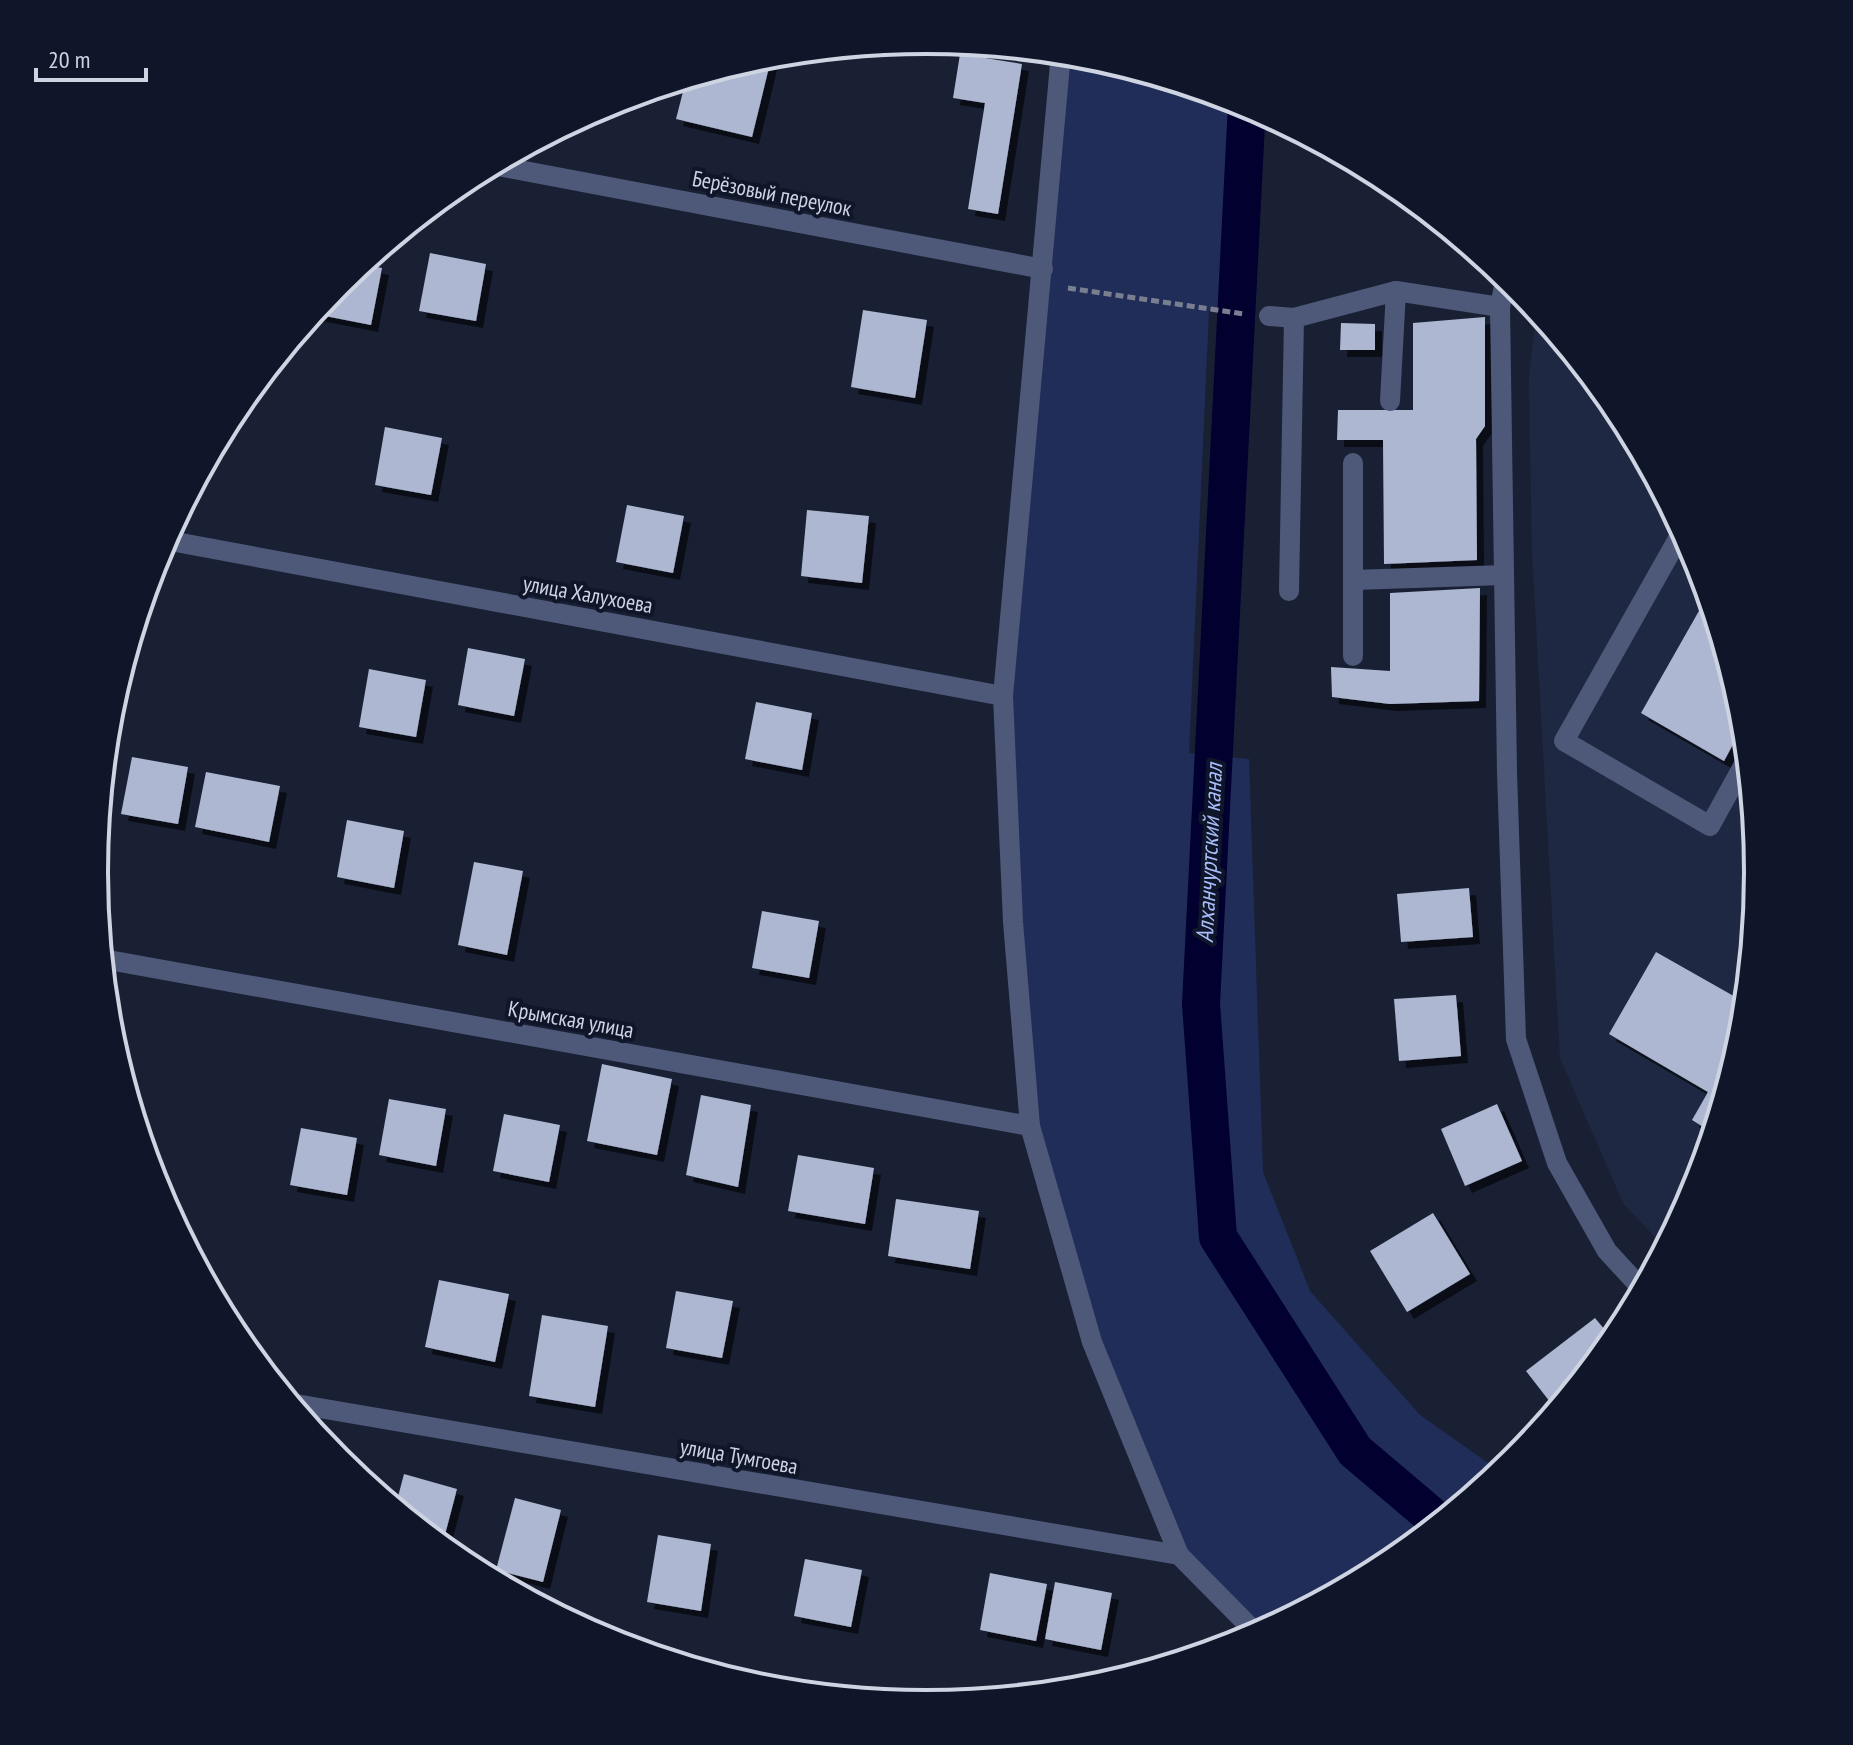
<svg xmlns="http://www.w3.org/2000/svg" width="1853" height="1745" font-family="'PT Sans Narrow',sans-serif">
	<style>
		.built { fill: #1f2842 }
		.green { fill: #202d58 }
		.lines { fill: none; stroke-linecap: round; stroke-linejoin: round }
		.canal { stroke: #02002f; stroke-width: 38 }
		.building { fill: #adb7d2; filter: url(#shadow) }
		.path { stroke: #797f90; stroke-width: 5; stroke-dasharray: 8 4; stroke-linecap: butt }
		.minor { stroke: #4e5979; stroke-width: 20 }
		.labels { text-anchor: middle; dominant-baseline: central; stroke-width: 8; stroke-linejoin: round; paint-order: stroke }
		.street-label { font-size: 22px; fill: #cfd4e3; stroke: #10162a }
		.water-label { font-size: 24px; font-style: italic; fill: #a8bdf9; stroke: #10162a }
		.rim { fill: none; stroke: #cfd4e3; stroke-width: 4 }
	</style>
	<defs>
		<filter id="shadow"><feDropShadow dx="7" dy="7" stdDeviation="0" flood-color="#0009"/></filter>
	</defs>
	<rect width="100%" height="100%" fill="#192034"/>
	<!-- built -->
	<path class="built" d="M 1537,310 L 1619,410 L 1696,554 L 1743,711 L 1759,873 L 1743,1035 L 1695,1192 L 1665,1248 L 1623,1203 L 1560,1058 L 1532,551 L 1529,377 Z"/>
	<!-- green -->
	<path class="green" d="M 1061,53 L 1089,56 L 1247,104 L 1236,309 L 1209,310 L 1189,753 L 1249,759 L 1263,1172 L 1310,1291 L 1420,1415 L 1501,1472 L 1389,1565 L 1258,1635 L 1179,1555 L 1092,1342 L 1030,1126 L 1003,696 Z"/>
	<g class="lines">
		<!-- canal -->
		<path class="canal" d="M 1247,104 L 1201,1004 L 1218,1237 L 1355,1451 L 1440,1523"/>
	</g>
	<!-- building -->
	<g class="building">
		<path d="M 960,54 L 1022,64 L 998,214 L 968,209 L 985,103 L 953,98 Z"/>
		<path d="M 754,59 L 770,63 L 752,137 L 676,119 L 686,80 Z"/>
		<path d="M 430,253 L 486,264 L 476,321 L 419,311 Z"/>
		<path d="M 362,264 L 382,268 L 371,325 L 315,314 L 338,284 Z"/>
		<path d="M 863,310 L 927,320 L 915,398 L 851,387 Z"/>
		<path d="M 1485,317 L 1485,426 L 1476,439 L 1477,560 L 1384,564 L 1383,440 L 1337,440 L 1338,410 L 1413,410 L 1413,323 Z"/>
		<path d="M 1341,323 L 1375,324 L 1375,350 L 1340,350 Z"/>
		<path d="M 385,427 L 442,438 L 431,495 L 375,485 Z"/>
		<path d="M 627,505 L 684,516 L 673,573 L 616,562 Z"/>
		<path d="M 807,510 L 869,516 L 862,583 L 801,576 Z"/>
		<path d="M 1480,588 L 1479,701 L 1390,704 L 1332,697 L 1331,667 L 1390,671 L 1390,593 Z"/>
		<path d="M 1708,595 L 1743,711 L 1744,724 L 1724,761 L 1641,713 Z"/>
		<path d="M 468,648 L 525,659 L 514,716 L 458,705 Z"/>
		<path d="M 369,669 L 426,680 L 416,737 L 359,727 Z"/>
		<path d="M 756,702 L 812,713 L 802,770 L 745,759 Z"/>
		<path d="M 132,757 L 188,767 L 178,824 L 121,814 Z"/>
		<path d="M 206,772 L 280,786 L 269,842 L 195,827 Z"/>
		<path d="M 347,820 L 404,831 L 394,888 L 337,877 Z"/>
		<path d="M 474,862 L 523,871 L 507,955 L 458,945 Z"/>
		<path d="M 1469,888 L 1473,937 L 1401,942 L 1397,894 Z"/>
		<path d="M 762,911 L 819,921 L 809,978 L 752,968 Z"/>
		<path d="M 1656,952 L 1746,1003 L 1743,1035 L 1713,1133 L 1692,1120 L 1708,1092 L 1609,1034 Z"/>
		<path d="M 1456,995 L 1461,1056 L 1399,1061 L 1394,999 Z"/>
		<path d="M 602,1064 L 672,1079 L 657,1155 L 587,1141 Z"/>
		<path d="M 701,1095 L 751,1105 L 738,1187 L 686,1175 Z"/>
		<path d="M 389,1099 L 446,1109 L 436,1166 L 379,1155 Z"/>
		<path d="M 1497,1104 L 1522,1161 L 1465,1186 L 1441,1129 Z"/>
		<path d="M 504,1114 L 560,1125 L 549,1182 L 493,1171 Z"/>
		<path d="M 301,1128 L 357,1138 L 347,1195 L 290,1185 Z"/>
		<path d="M 798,1155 L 874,1168 L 865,1224 L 788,1211 Z"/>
		<path d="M 896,1199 L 979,1211 L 970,1269 L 888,1256 Z"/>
		<path d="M 1433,1213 L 1470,1274 L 1407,1312 L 1370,1251 Z"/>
		<path d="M 439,1280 L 509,1294 L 495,1362 L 425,1347 Z"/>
		<path d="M 676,1291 L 733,1301 L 722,1358 L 666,1348 Z"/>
		<path d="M 542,1315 L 608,1326 L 595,1407 L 529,1396 Z"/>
		<path d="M 1595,1318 L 1614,1341 L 1557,1411 L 1526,1371 Z"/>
		<path d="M 404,1474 L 457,1489 L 442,1546 L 395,1508 Z"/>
		<path d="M 515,1498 L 561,1510 L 543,1582 L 496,1570 Z"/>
		<path d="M 658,1535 L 711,1544 L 701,1611 L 647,1602 Z"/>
		<path d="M 805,1559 L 862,1570 L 851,1627 L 794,1616 Z"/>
		<path d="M 990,1573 L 1047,1584 L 1036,1641 L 980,1630 Z"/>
		<path d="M 1055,1582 L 1112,1593 L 1101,1650 L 1045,1639 Z"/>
	</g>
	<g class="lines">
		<!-- path -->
		<path class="path" d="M 1068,288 L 1244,314"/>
		<!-- minor -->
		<g class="minor">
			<path d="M 1061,53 L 1003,696 L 1013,922 L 1030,1126 L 1092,1342 L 1179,1555 L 1258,1635"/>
			<path d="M 493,165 L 1043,269"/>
			<path d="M 1506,276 L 1500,307 L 1507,773 L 1516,1039 L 1557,1163 L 1607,1251 L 1643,1290"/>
			<path d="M 1269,316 L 1294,318 L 1396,291 L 1500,307"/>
			<path d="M 1390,401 L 1396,291"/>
			<path d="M 1353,463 L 1353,656"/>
			<path d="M 1683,530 L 1564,741 L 1710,826 L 1748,757"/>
			<path d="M 165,540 L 1003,696"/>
			<path d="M 1353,580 L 1504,575"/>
			<path d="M 1289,591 L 1294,318"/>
			<path d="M 103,959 L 1030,1126"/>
			<path d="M 290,1403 L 1179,1555"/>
		</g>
	</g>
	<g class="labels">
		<!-- street labels -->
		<g class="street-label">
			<text transform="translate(772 193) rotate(11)">Берёзовый переулок</text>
			<text transform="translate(588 594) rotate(10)">улица Халухоева</text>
			<text transform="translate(571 1019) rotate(10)">Крымская улица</text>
			<text transform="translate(739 1456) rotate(10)">улица Тумгоева</text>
		</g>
		<!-- water labels -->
		<g class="water-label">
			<text transform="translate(1209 853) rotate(-87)">Алханчуртский канал</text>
		</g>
	</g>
	<!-- crop -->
	<path d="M0 0H1853V1745H0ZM108 872a818 818 0 1 1 1636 0a818 818 0 1 1-1636 0Z" fill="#10162a" fill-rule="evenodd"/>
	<path class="rim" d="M108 872a818 818 0 1 1 1636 0a818 818 0 1 1-1636 0Z"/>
	<!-- scale -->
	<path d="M36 68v12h110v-12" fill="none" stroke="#cfd4e3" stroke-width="4"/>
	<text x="48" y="68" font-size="24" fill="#cfd4e3" stroke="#10162a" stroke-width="6" paint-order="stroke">20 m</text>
</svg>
